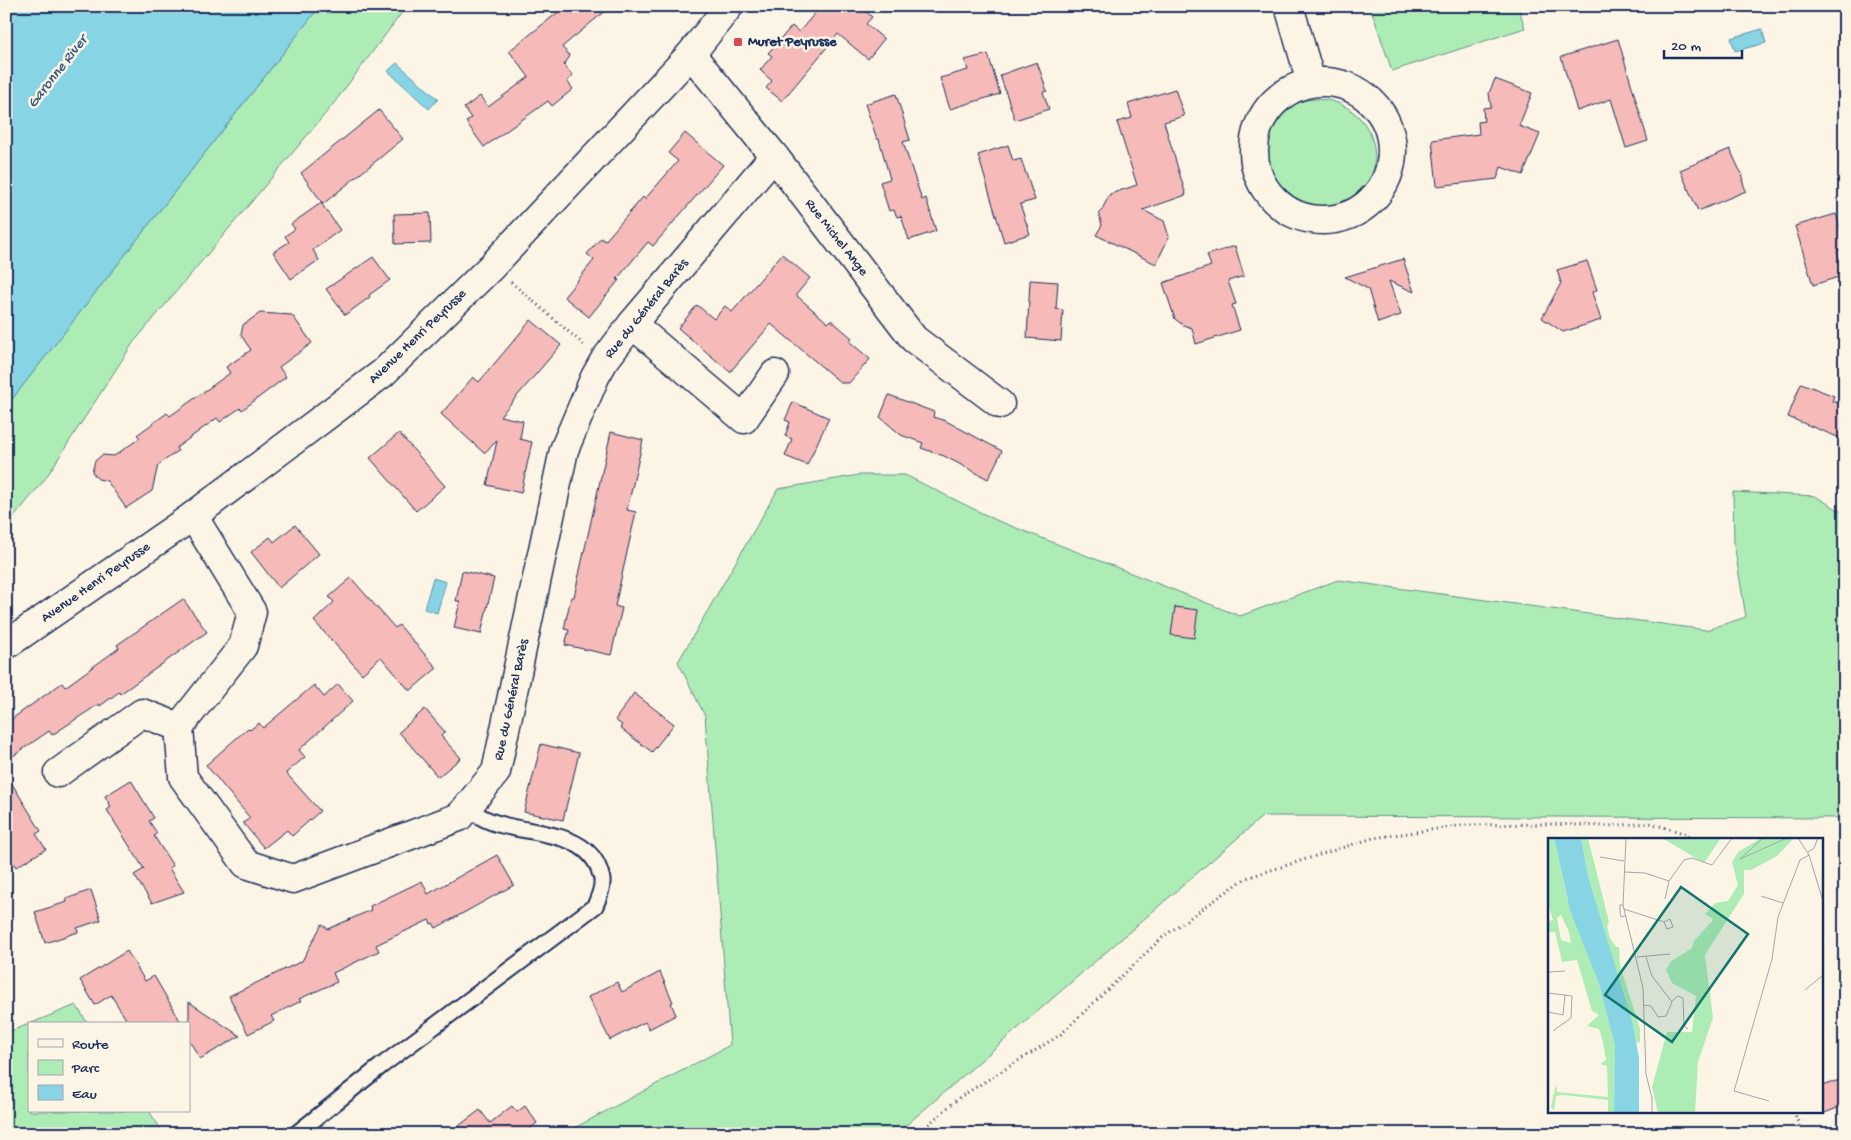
<svg xmlns="http://www.w3.org/2000/svg" width="1851" height="1140" font-family="'Gochi Hand',sans-serif">
	<style>
		.green { fill: #adedb5; stroke: #648e8a }
		.water { fill: #86d4e4; stroke: #5b92ae }
		.building { fill: #f6bab8; stroke: #1b2f5e }
		.lines { fill: none; stroke-linecap: round; stroke-linejoin: round }
		.service-casing { stroke: #1b2f5e; stroke-width: 19 }
		.minor-casing { stroke: #1b2f5e; stroke-width: 31 }
		.tertiary-casing { stroke: #1b2f5e; stroke-width: 31 }
		.path { stroke: #1b2f5e; stroke-width: 3; stroke-dasharray: 1 4; stroke-linecap: butt }
		.service { stroke: #fcf5e5; stroke-width: 15 }
		.minor { stroke: #fcf5e5; stroke-width: 28 }
		.tertiary { stroke: #fcf5e5; stroke-width: 28 }
		.poi-dot { fill: #d1495b; stroke: #fcf5e5; stroke-width: 2 }
		.labels { text-anchor: middle; dominant-baseline: central; stroke-width: 5; stroke-linejoin: round; paint-order: stroke }
		.poi-label { font-size: 14px; font-weight: bold; fill: #1b2f5e; stroke: #fcf5e5; text-anchor: start }
		.street-label { font-size: 14px; fill: #1b2f5e; stroke: #fcf5e5 }
		.water-label { font-size: 15px; font-style: italic; fill: #365880; stroke: #fcf5e5 }
		.inset-road { fill: none; stroke: #a2a6af; stroke-width: 1 }
		.view { fill: #0f766e; fill-opacity: 0.15; stroke: #0f766e; stroke-width: 2.5 }
		.inset-edge { fill: none; stroke: #1b2f5e; stroke-width: 2.5 }
	</style>
	<rect width="100%" height="100%" fill="#fcf5e5"/>
	<filter id="ink" filterUnits="userSpaceOnUse"><feTurbulence type="fractalNoise" baseFrequency=".02" numOctaves="2"/><feDisplacementMap in="SourceGraphic" scale="10" xChannelSelector="R" yChannelSelector="G"/><feConvolveMatrix kernelMatrix="1 2 1 2 8 2 1 2 1" color-interpolation-filters="sRGB"/></filter>
	<g filter="url(#ink)">
		<!-- green -->
		<g class="green">
			<path d="M 320,6 L 407,6 L 331,107 L 133,343 L 45,479 L 6,527 L 6,407 Z"/>
			<path d="M 1370,6 L 1518,6 L 1525,28 L 1392,71 Z"/>
			<circle cx="1317" cy="157" r="58"/>
			<path d="M 859,475 L 905,475 L 996,520 L 1240,616 L 1338,580 L 1706,630 L 1746,617 L 1734,544 L 1733,492 L 1815,496 L 1845,514 L 1845,818 L 1263,816 L 896,1134 L 563,1134 L 730,1045 L 705,716 L 678,662 L 778,489 Z"/>
			<path d="M 76,1005 L 88,1024 L 29,1024 Z"/>
			<path d="M 29,1024 L 29,1111 L 149,1111 L 164,1134 L 6,1134 L 6,1033 Z"/>
		</g>
		<!-- water -->
		<g class="water">
			<path d="M 6,6 L 320,6 L 6,407 Z"/>
			<path d="M 1762,29 L 1766,43 L 1735,51 L 1731,38 Z"/>
			<path d="M 397,63 L 438,99 L 429,109 L 388,71 Z"/>
			<path d="M 433,578 L 446,582 L 437,613 L 424,609 Z"/>
		</g>
		<!-- building -->
		<g class="building">
			<path d="M 566,6 L 611,6 L 562,47 L 570,56 L 564,65 L 573,76 L 567,81 L 573,89 L 552,106 L 548,101 L 484,147 L 466,122 L 471,118 L 464,108 L 480,96 L 488,107 L 529,77 L 509,51 Z"/>
			<path d="M 821,6 L 860,6 L 872,17 L 866,24 L 884,39 L 868,59 L 838,34 L 782,101 L 766,88 L 772,81 L 760,70 L 772,56 L 768,53 L 792,26 L 799,32 Z"/>
			<path d="M 1618,39 L 1648,141 L 1626,148 L 1611,99 L 1577,111 L 1561,57 Z"/>
			<path d="M 988,54 L 1000,94 L 950,109 L 940,78 L 968,70 L 965,60 Z"/>
			<path d="M 1037,62 L 1047,91 L 1043,92 L 1049,109 L 1015,120 L 1000,75 Z"/>
			<path d="M 1495,79 L 1532,93 L 1519,126 L 1540,134 L 1523,175 L 1501,167 L 1497,179 L 1437,186 L 1432,140 L 1479,134 L 1478,122 L 1484,121 L 1483,108 L 1491,107 L 1489,93 Z"/>
			<path d="M 1175,89 L 1184,116 L 1164,122 L 1186,195 L 1143,210 L 1164,221 L 1169,237 L 1156,264 L 1096,235 L 1102,225 L 1099,215 L 1110,194 L 1137,185 L 1117,122 L 1132,118 L 1128,104 Z"/>
			<path d="M 896,94 L 910,140 L 903,142 L 922,200 L 926,198 L 936,231 L 909,240 L 901,216 L 897,217 L 894,210 L 889,211 L 880,182 L 890,179 L 879,139 L 877,139 L 865,104 Z"/>
			<path d="M 379,110 L 403,139 L 323,204 L 301,173 Z"/>
			<path d="M 685,133 L 723,165 L 653,246 L 648,242 L 617,279 L 619,280 L 589,317 L 564,297 L 594,260 L 587,254 L 601,238 L 605,241 L 643,197 L 645,199 L 678,161 L 668,153 Z"/>
			<path d="M 1008,145 L 1013,161 L 1021,159 L 1035,200 L 1020,204 L 1030,234 L 1004,242 L 978,155 Z"/>
			<path d="M 1730,149 L 1744,180 L 1742,180 L 1746,191 L 1698,211 L 1680,170 Z"/>
			<path d="M 321,203 L 340,230 L 313,250 L 319,260 L 291,279 L 273,252 L 289,242 L 285,236 L 295,229 L 291,224 Z"/>
			<path d="M 430,213 L 431,243 L 395,244 L 394,214 Z"/>
			<path d="M 1836,214 L 1845,244 L 1845,249 L 1837,251 L 1845,275 L 1813,285 L 1795,226 Z"/>
			<path d="M 1235,246 L 1244,276 L 1228,281 L 1236,304 L 1232,305 L 1240,330 L 1196,344 L 1192,328 L 1183,325 L 1175,319 L 1163,283 L 1211,266 L 1207,255 Z"/>
			<path d="M 782,254 L 810,278 L 796,295 L 828,323 L 831,320 L 852,338 L 850,342 L 870,359 L 849,383 L 841,383 L 771,324 L 730,372 L 678,328 L 697,305 L 714,319 L 725,306 L 732,312 Z"/>
			<path d="M 373,257 L 390,280 L 369,295 L 370,297 L 345,315 L 326,289 Z"/>
			<path d="M 1403,259 L 1414,292 L 1389,281 L 1401,315 L 1378,323 L 1368,289 L 1345,277 Z"/>
			<path d="M 1587,261 L 1597,290 L 1592,292 L 1601,320 L 1563,332 L 1542,318 L 1561,283 L 1557,270 Z"/>
			<path d="M 1030,280 L 1058,282 L 1056,309 L 1063,310 L 1061,341 L 1027,338 Z"/>
			<path d="M 260,313 L 292,315 L 312,343 L 279,367 L 286,377 L 242,410 L 240,408 L 220,422 L 217,418 L 176,448 L 178,451 L 158,465 L 152,491 L 126,508 L 107,481 L 98,479 L 92,472 L 95,461 L 102,455 L 114,456 L 140,438 L 137,435 L 167,413 L 170,416 L 230,373 L 226,367 L 251,350 L 241,335 L 243,325 Z"/>
			<path d="M 531,320 L 561,345 L 500,416 L 523,421 L 520,439 L 532,442 L 521,493 L 487,485 L 497,441 L 484,453 L 441,414 L 473,377 L 479,382 Z"/>
			<path d="M 1801,383 L 1834,396 L 1832,401 L 1845,405 L 1845,440 L 1788,417 Z"/>
			<path d="M 889,395 L 934,412 L 933,417 L 946,421 L 1002,451 L 988,479 L 944,456 L 921,448 L 923,443 L 901,435 L 880,417 Z"/>
			<path d="M 793,402 L 829,418 L 807,465 L 785,456 L 792,439 L 785,436 L 790,422 L 785,420 Z"/>
			<path d="M 611,432 L 643,440 L 627,510 L 636,512 L 615,606 L 622,608 L 611,655 L 565,645 L 569,630 L 564,629 L 571,597 L 574,597 Z"/>
			<path d="M 399,433 L 445,486 L 416,511 L 370,458 Z"/>
			<path d="M 295,525 L 319,554 L 279,588 L 251,552 L 270,537 L 274,542 Z"/>
			<path d="M 462,571 L 494,578 L 481,634 L 454,628 L 460,601 L 456,601 Z"/>
			<path d="M 351,578 L 395,628 L 399,625 L 437,668 L 410,691 L 381,657 L 362,674 L 314,621 L 334,602 L 329,597 Z"/>
			<path d="M 183,599 L 207,632 L 120,694 L 119,692 L 100,706 L 99,704 L 52,735 L 49,731 L 6,761 L 6,723 L 62,683 L 65,687 L 119,648 L 117,645 Z"/>
			<path d="M 1175,607 L 1198,610 L 1194,638 L 1171,635 Z"/>
			<path d="M 338,684 L 353,701 L 299,750 L 305,757 L 286,773 L 320,811 L 292,836 L 287,830 L 264,848 L 243,823 L 250,818 L 206,765 L 248,728 L 250,730 L 259,723 L 263,728 L 314,685 L 324,697 Z"/>
			<path d="M 634,693 L 674,724 L 652,752 L 620,728 L 622,725 L 615,720 Z"/>
			<path d="M 425,709 L 445,732 L 441,736 L 461,758 L 438,777 L 399,732 Z"/>
			<path d="M 541,744 L 579,753 L 563,820 L 524,812 Z"/>
			<path d="M 6,774 L 41,831 L 36,834 L 46,849 L 16,867 L 6,852 Z"/>
			<path d="M 131,780 L 154,818 L 149,821 L 157,833 L 154,836 L 173,866 L 169,868 L 184,892 L 152,903 L 134,875 L 144,869 L 107,810 L 111,807 L 105,796 Z"/>
			<path d="M 497,855 L 514,885 L 436,928 L 433,923 L 431,924 L 429,920 L 376,945 L 379,951 L 333,973 L 337,982 L 299,999 L 301,1001 L 271,1016 L 274,1021 L 248,1034 L 229,996 L 302,961 L 322,924 L 328,929 L 371,910 L 370,906 L 422,881 L 428,894 Z"/>
			<path d="M 91,890 L 101,920 L 77,928 L 78,932 L 45,943 L 35,912 L 67,902 L 66,899 Z"/>
			<path d="M 127,951 L 145,981 L 154,976 L 182,1024 L 129,1024 L 111,995 L 95,1005 L 80,980 Z"/>
			<path d="M 660,972 L 673,1002 L 671,1003 L 676,1015 L 649,1029 L 645,1022 L 610,1040 L 588,997 L 617,982 L 622,992 Z"/>
			<path d="M 189,1002 L 240,1036 L 200,1059 L 189,1040 Z"/>
			<path d="M 1845,1078 L 1845,1105 L 1822,1114 L 1822,1086 Z"/>
			<path d="M 512,1106 L 517,1112 L 525,1106 L 537,1123 L 530,1129 L 534,1134 L 448,1134 L 480,1110 L 490,1123 Z"/>
		</g>
		<g class="lines">
			<!-- service casing -->
			<g class="service-casing">
				<path id="service" d="M 296,1134 L 381,1066 L 595,906 C 598,899 603,889 602,880 C 602,877 600,873 599,869 C 583,826 517,836 483,818 C 477,815 473,810 468,806"/>
			</g>
			<!-- minor casing -->
			<g class="minor-casing">
				<g id="minor">
					<path d="M 1289,6 L 1311,82"/>
					<path d="M 691,54 L 774,156 L 914,339 L 1000,404"/>
					<circle cx="1323" cy="151" r="69"/>
					<path d="M 632,324 L 744,419 L 775,374"/>
					<path d="M 193,516 L 252,612 L 243,646 L 179,727 L 183,777 L 246,864 L 293,879 L 459,817 L 496,772 L 564,450 L 595,377 L 604,361 L 632,324 L 774,156"/>
					<path d="M 58,773 L 142,713 L 179,727"/>
				</g>
			</g>
			<!-- tertiary casing -->
			<g class="tertiary-casing">
				<path id="tertiary" d="M 6,645 L 193,516 L 383,373 L 492,266 L 691,54 L 729,6"/>
			</g>
			<!-- path -->
			<g class="path">
				<path d="M 511,282 L 584,345"/>
				<path d="M 1794,1111 L 1802,1134"/>
				<path d="M 917,1134 L 960,1097 L 1060,1035 L 1164,936 L 1246,878 L 1373,838 L 1465,825 L 1549,824 L 1607,826 L 1650,823 L 1687,834 L 1689,839"/>
			</g>
			<!-- service -->
			<use href="#service" class="service"/>
			<!-- minor -->
			<use href="#minor" class="minor"/>
			<!-- tertiary -->
			<use href="#tertiary" class="tertiary"/>
		</g>
	</g>
	<!-- markers -->
	<rect class="poi-dot" x="733" y="37" width="10" height="10" rx="2.5"/>
	<g class="labels">
		<!-- poi labels -->
		<g class="poi-label">
			<text x="748" y="42">Muret Peyrusse</text>
		</g>
		<!-- street labels -->
		<g class="street-label">
			<text transform="translate(836 238) rotate(52)">Rue Michel Ange</text>
			<text transform="translate(647 309) rotate(-51)">Rue du Général Barès</text>
			<text transform="translate(418 337) rotate(-44)">Avenue Henri Peyrusse</text>
			<text transform="translate(96 583) rotate(-35)">Avenue Henri Peyrusse</text>
			<text transform="translate(512 700) rotate(-78)">Rue du Général Barès</text>
		</g>
		<!-- water labels -->
		<g class="water-label">
			<text transform="translate(58 72) rotate(-52)">Garonne River</text>
		</g>
	</g>
	<!-- overview -->
	<g transform="translate(1548 838)">
		<rect width="275" height="275" fill="#fcf5e5"/>
		<path d="M 0,0 L 6,0 L 19,60 L 51,146 L 67,208 L 66,275 L 60,275 L 60,262 L 15,257 L 8,258 L 6,272 L 3,269 L 8,246 L 9,254 L 60,259 L 59,228 L 52,226 L 58,222 L 55,204 L 51,191 L 39,188 L 51,177 L 44,173 L 29,122 L 14,124 L 7,94 L 0,94 L 0,83 L 5,82 L 0,66 ZM 13,77 L 21,94 L 23,105 L 13,102 L 9,80 ZM 33,0 L 40,0 L 61,84 L 59,88 L 62,100 L 68,109 L 71,109 L 72,127 L 92,191 L 92,204 L 88,205 L 41,42 ZM 114,0 L 173,0 L 156,25 ZM 213,0 L 246,0 L 229,18 L 203,32 L 196,32 L 196,56 L 157,117 L 165,180 L 150,224 L 147,275 L 110,275 L 104,249 L 119,194 L 144,194 L 148,158 L 124,145 L 118,132 L 122,124 L 144,110 L 146,103 L 164,83 L 165,81 L 157,76 L 161,72 L 167,65 L 180,63 L 190,47 L 184,24 L 190,14 Z" fill="#adedb5" fill-rule="evenodd"/>
		<path d="M 6,0 L 33,0 L 41,42 L 84,183 L 91,220 L 91,275 L 66,275 L 67,208 L 51,146 L 22,72 Z" fill="#86d4e4"/>
		<path class="inset-road" d="M 78,0 L 75,67 L 95,150 L 98,236 L 104,260 L 104,275M 215,0 L 192,21 L 239,0M 250,0 L 261,17 L 275,63M 260,14 L 266,10 L 270,0M 52,19 L 76,23M 76,34 L 97,35 L 121,43M 213,58 L 235,65M 117,61 L 121,43 L 136,22 L 144,20 L 164,27 L 184,0M 75,67 L 72,67 L 72,74 L 73,79 L 77,78M 76,71 L 116,84 L 119,91 L 125,89 L 122,81 L 116,84M 89,119 L 122,116M 0,134 L 17,133M 257,152 L 275,137M 0,155 L 24,158 L 23,180 L 5,193M 124,163 L 130,158 L 135,160 L 136,188 L 140,191M 95,167 L 103,168 L 110,179 L 118,178 L 124,164 L 104,138 L 98,119M 0,174 L 15,177 L 17,157M 221,263 L 186,253 L 224,121 L 230,79 L 252,22 L 261,17"/>
		<path class="view" d="M 133,49 L 200,96 L 124,204 L 57,157 Z"/>
		<rect width="275" height="275" class="inset-edge"/>
	</g>
	<!-- margin -->
	<rect width="1851" height="1140" fill="none" stroke="#fcf5e5" stroke-width="25"/>
	<rect x="12" y="12" width="1826" height="1115" fill="none" stroke="#1b2f5e" stroke-width="2" filter="url(#ink)"/>
	<!-- legend -->
	<rect x="28" y="1022" width="162" height="90" fill="#fcf5e5" stroke="#a2a6af"/>
	<rect x="38" y="1039" width="25" height="8" fill="#fcf5e5" stroke="#a2a6af"/>
	<text x="72" y="1048" font-size="15" fill="#1b2f5e">Route</text>
	<rect x="38" y="1060" width="25" height="15" fill="#adedb5" stroke="#a2a6af"/>
	<text x="72" y="1072" font-size="15" fill="#1b2f5e">Parc</text>
	<rect x="38" y="1085" width="25" height="15" fill="#86d4e4" stroke="#a2a6af"/>
	<text x="72" y="1098" font-size="15" fill="#1b2f5e">Eau</text>
	<!-- scale -->
	<path d="M1664 50v8h78v-8" fill="none" stroke="#1b2f5e" stroke-width="2.5"/>
	<text x="1671" y="50" font-size="15" fill="#1b2f5e" stroke="#fcf5e5" stroke-width="4" paint-order="stroke">20 m</text>
</svg>
